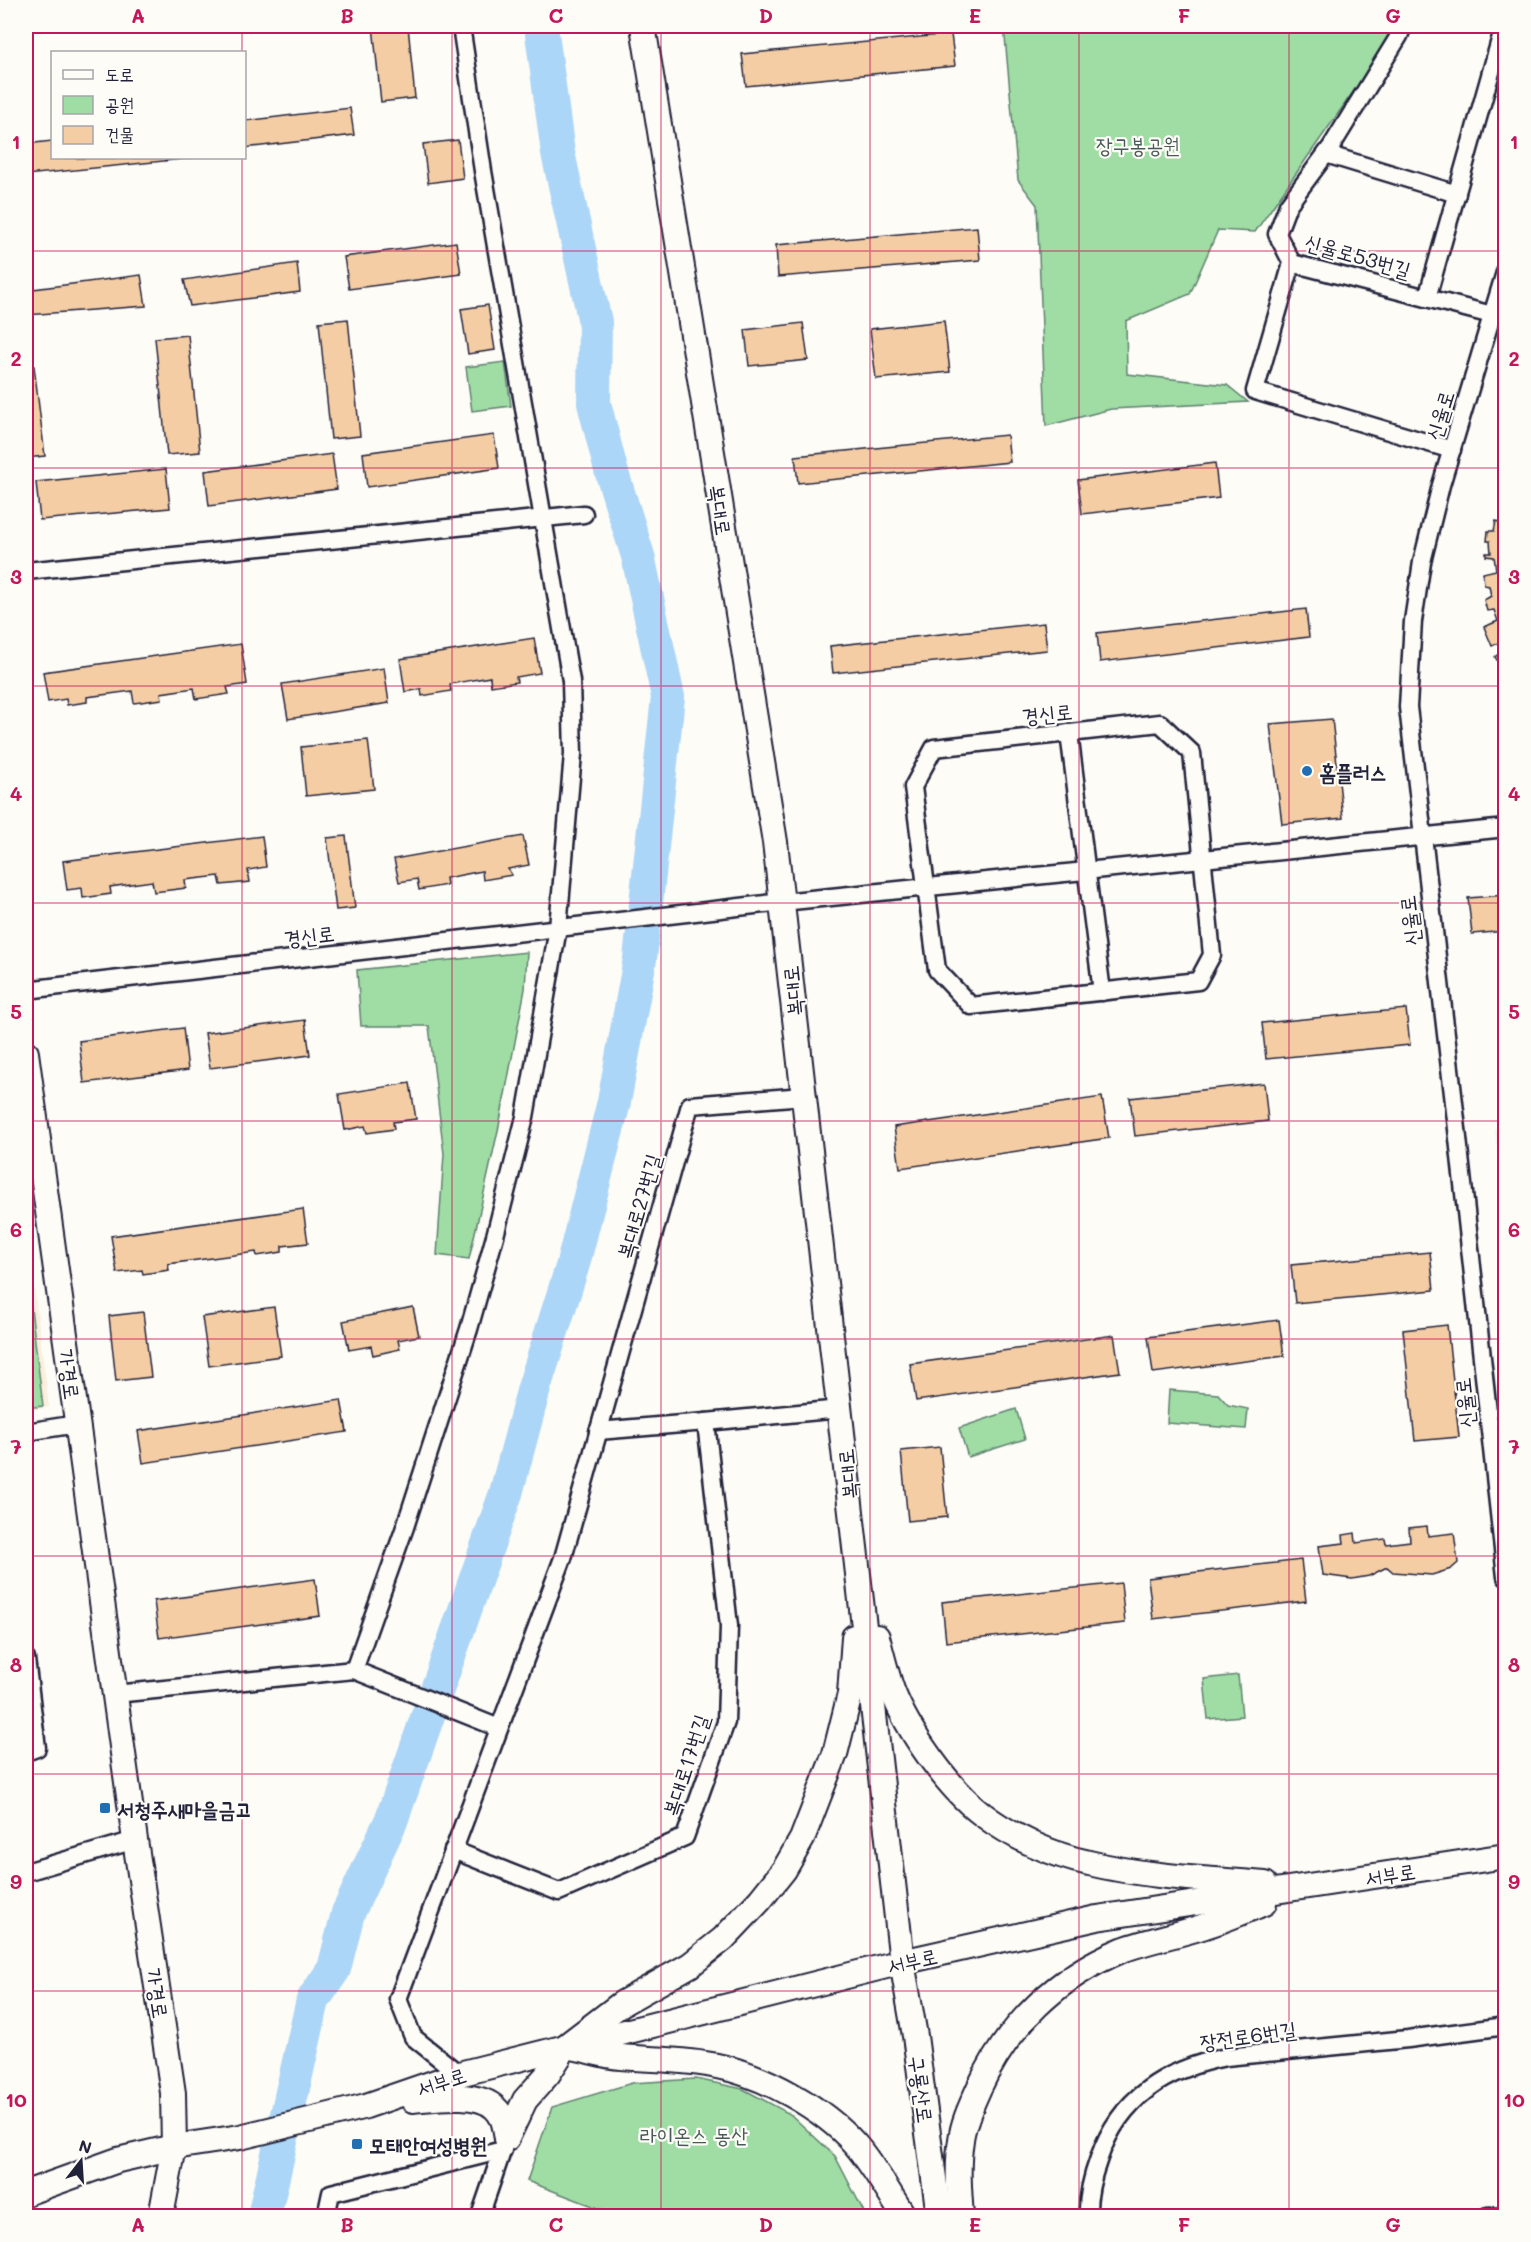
<svg xmlns="http://www.w3.org/2000/svg" width="1531" height="2242" font-family="Mali,'Poor Story',sans-serif">
	<style>
		.built { fill: #faeede }
		.green { fill: #9fdda4; stroke: #608070; stroke-width: 1.5 }
		.lines { fill: none; stroke-linecap: round; stroke-linejoin: round }
		.river { stroke: #acd6f7; stroke-width: 34 }
		.building { fill: #f4cda4; stroke: #22223b; stroke-width: 1.5 }
		.street-casing { stroke: #22223b; stroke-width: 21 }
		.secondary-casing { stroke: #22223b; stroke-width: 28 }
		.street { stroke: #fdfcf7; stroke-width: 16 }
		.secondary { stroke: #fdfcf7; stroke-width: 24 }
		.grid { fill: none; stroke: #c2185b; stroke-width: 1.5; stroke-opacity: 0.55 }
		.poi-dot { fill: #1f6fb2; stroke: #fdfcf7; stroke-width: 2 }
		.labels { text-anchor: middle; dominant-baseline: central; stroke-width: 4.5; stroke-linejoin: round; paint-order: stroke }
		.park-label { font-size: 21px; fill: #485a5a; stroke: #fdfcf7 }
		.street-label { font-size: 21px; fill: #22223b; stroke: #fdfcf7 }
		.poi-label { font-size: 21px; font-weight: bold; fill: #22223b; stroke: #fdfcf7; text-anchor: start }
		.neatline { fill: none; stroke: #c2185b; stroke-width: 2 }
		.grid-label { font-size: 20px; text-anchor: middle; font-weight: bold; fill: #c2185b }
	</style>
	<rect width="100%" height="100%" fill="#fdfcf7"/>
	<filter id="ink" filterUnits="userSpaceOnUse"><feTurbulence type="fractalNoise" baseFrequency=".0167" numOctaves="2"/><feDisplacementMap in="SourceGraphic" scale="12" xChannelSelector="R" yChannelSelector="G"/><feConvolveMatrix kernelMatrix="1 2 1 2 8 2 1 2 1" color-interpolation-filters="sRGB"/></filter>
	<g filter="url(#ink)">
		<!-- built -->
		<g class="built">
			<path d="M 1505,1127 L 1506,1127 L 1505,1230 L 1495,1128 Z"/>
			<path d="M 26,1223 L 49,1407 L 26,1411 Z"/>
		</g>
		<!-- green -->
		<g class="green">
			<path d="M 1004,26 L 1394,26 L 1379,55 L 1255,232 L 1218,230 L 1190,294 L 1126,321 L 1127,374 L 1227,385 L 1248,402 L 1111,409 L 1046,426 L 1037,205 L 1018,180 Z"/>
			<path d="M 505,362 L 511,406 L 472,411 L 466,367 Z"/>
			<path d="M 527,952 L 525,989 L 499,1126 L 469,1259 L 437,1255 L 444,1154 L 429,1026 L 361,1026 L 357,970 Z"/>
			<path d="M 27,1276 L 43,1406 L 26,1408 L 26,1277 Z"/>
			<path d="M 1169,1390 L 1218,1394 L 1228,1405 L 1248,1409 L 1246,1429 L 1167,1423 Z"/>
			<path d="M 1016,1409 L 1025,1439 L 968,1457 L 959,1428 Z"/>
			<path d="M 1238,1675 L 1242,1716 L 1208,1719 L 1204,1679 Z"/>
			<path d="M 696,2079 L 743,2089 L 790,2114 L 835,2156 L 866,2216 L 619,2216 L 527,2181 L 552,2107 L 632,2083 Z"/>
		</g>
		<g class="lines">
			<!-- river -->
			<path class="river" d="M 264,2216 L 313,2000 L 334,1969 L 348,1913 L 391,1821 L 506,1493 L 534,1388 L 573,1264 L 614,1102 L 640,959 L 668,697 L 638,556 L 611,470 L 594,403 L 595,322 L 558,153 L 541,26"/>
		</g>
		<!-- building -->
		<g class="building">
			<path d="M 373,26 L 408,26 L 415,98 L 381,102 Z"/>
			<path d="M 951,34 L 955,66 L 746,86 L 742,54 Z"/>
			<path d="M 350,108 L 354,135 L 244,148 L 244,121 Z"/>
			<path d="M 458,140 L 463,178 L 428,183 L 423,144 Z"/>
			<path d="M 52,141 L 52,158 L 193,158 L 26,175 L 26,144 Z"/>
			<path d="M 977,227 L 980,260 L 778,277 L 776,245 Z"/>
			<path d="M 456,242 L 461,274 L 349,289 L 344,257 Z"/>
			<path d="M 297,263 L 300,292 L 190,306 L 184,280 Z"/>
			<path d="M 141,275 L 146,306 L 26,315 L 26,290 Z"/>
			<path d="M 488,305 L 495,350 L 468,354 L 461,309 Z"/>
			<path d="M 348,319 L 360,436 L 331,439 L 319,322 Z"/>
			<path d="M 944,321 L 950,372 L 876,379 L 870,329 Z"/>
			<path d="M 803,323 L 808,360 L 749,366 L 745,330 Z"/>
			<path d="M 188,335 L 200,452 L 167,455 L 155,338 Z"/>
			<path d="M 34,366 L 45,456 L 26,458 L 26,367 Z"/>
			<path d="M 494,435 L 499,468 L 367,487 L 363,453 Z"/>
			<path d="M 1007,435 L 1010,462 L 798,483 L 795,456 Z"/>
			<path d="M 332,454 L 337,489 L 209,506 L 205,471 Z"/>
			<path d="M 1215,463 L 1219,498 L 1082,514 L 1078,480 Z"/>
			<path d="M 1506,463 L 1506,487 L 1499,465 Z"/>
			<path d="M 166,469 L 170,508 L 40,520 L 36,482 Z"/>
			<path d="M 1496,521 L 1506,524 L 1506,674 L 1495,657 L 1502,651 L 1498,643 L 1492,646 L 1484,627 L 1498,621 L 1494,610 L 1487,611 L 1484,600 L 1491,596 L 1489,586 L 1484,585 L 1483,573 L 1496,570 L 1494,557 L 1486,556 L 1486,553 L 1491,553 L 1490,541 L 1487,541 L 1488,531 L 1494,531 Z"/>
			<path d="M 1306,609 L 1309,637 L 1100,662 L 1097,633 Z"/>
			<path d="M 1044,623 L 1047,650 L 833,673 L 830,646 Z"/>
			<path d="M 534,638 L 540,673 L 516,677 L 517,682 L 491,686 L 490,677 L 450,684 L 451,691 L 422,696 L 421,689 L 405,692 L 400,659 Z"/>
			<path d="M 241,644 L 247,684 L 227,687 L 229,694 L 196,699 L 194,688 L 161,693 L 162,699 L 134,703 L 132,691 L 87,697 L 87,702 L 67,705 L 66,699 L 48,702 L 43,672 Z"/>
			<path d="M 384,668 L 389,703 L 288,719 L 282,684 Z"/>
			<path d="M 1332,719 L 1343,818 L 1282,824 L 1270,724 Z"/>
			<path d="M 368,740 L 374,789 L 306,796 L 301,747 Z"/>
			<path d="M 262,836 L 266,867 L 248,870 L 250,882 L 221,885 L 219,876 L 185,880 L 186,888 L 154,892 L 152,881 L 110,887 L 111,894 L 83,898 L 82,888 L 67,890 L 63,861 Z"/>
			<path d="M 346,836 L 355,908 L 336,910 L 327,838 Z"/>
			<path d="M 523,836 L 529,865 L 508,869 L 512,875 L 483,880 L 482,871 L 446,878 L 447,885 L 419,890 L 417,879 L 399,882 L 394,859 Z"/>
			<path d="M 1506,895 L 1506,931 L 1472,934 L 1468,898 Z"/>
			<path d="M 1406,1009 L 1410,1045 L 1266,1059 L 1262,1023 Z"/>
			<path d="M 305,1020 L 310,1055 L 210,1068 L 205,1033 Z"/>
			<path d="M 183,1028 L 188,1070 L 84,1083 L 79,1041 Z"/>
			<path d="M 1506,1037 L 1506,1074 L 1503,1074 L 1501,1038 Z"/>
			<path d="M 410,1083 L 416,1119 L 393,1122 L 394,1129 L 367,1133 L 365,1126 L 345,1130 L 339,1094 Z"/>
			<path d="M 1264,1083 L 1268,1121 L 1135,1136 L 1130,1098 Z"/>
			<path d="M 1102,1097 L 1109,1138 L 900,1168 L 894,1127 Z"/>
			<path d="M 303,1209 L 308,1243 L 282,1246 L 282,1252 L 257,1256 L 256,1252 L 168,1264 L 169,1270 L 143,1274 L 142,1270 L 117,1273 L 111,1236 Z"/>
			<path d="M 1430,1252 L 1434,1290 L 1295,1303 L 1291,1265 Z"/>
			<path d="M 274,1307 L 281,1356 L 209,1366 L 202,1317 Z"/>
			<path d="M 413,1307 L 419,1336 L 398,1340 L 400,1349 L 373,1355 L 371,1346 L 349,1350 L 343,1321 Z"/>
			<path d="M 143,1312 L 151,1377 L 116,1381 L 109,1316 Z"/>
			<path d="M 1279,1320 L 1284,1356 L 1153,1373 L 1148,1337 Z"/>
			<path d="M 1447,1325 L 1459,1437 L 1415,1441 L 1403,1330 Z"/>
			<path d="M 1114,1335 L 1120,1372 L 916,1401 L 910,1364 Z"/>
			<path d="M 341,1400 L 347,1432 L 143,1463 L 138,1431 Z"/>
			<path d="M 940,1447 L 947,1517 L 908,1521 L 901,1451 Z"/>
			<path d="M 1427,1526 L 1428,1536 L 1454,1533 L 1458,1563 L 1451,1569 L 1432,1575 L 1393,1572 L 1387,1567 L 1369,1576 L 1352,1579 L 1323,1575 L 1319,1546 L 1344,1543 L 1343,1535 L 1355,1533 L 1356,1543 L 1385,1539 L 1386,1544 L 1410,1541 L 1409,1528 Z"/>
			<path d="M 1301,1560 L 1306,1601 L 1153,1619 L 1148,1578 Z"/>
			<path d="M 315,1579 L 320,1616 L 159,1638 L 154,1601 Z"/>
			<path d="M 1121,1583 L 1125,1623 L 946,1642 L 942,1602 Z"/>
		</g>
		<g class="lines">
			<!-- street casing -->
			<g class="street-casing">
				<g id="street">
					<path d="M 1403,26 L 1399,36 L 1331,147 L 1288,205 L 1277,234 L 1292,263 L 1492,315"/>
					<path d="M 1326,154 L 1457,194"/>
					<path d="M 1292,263 L 1255,391 L 1452,450"/>
					<path d="M 1506,269 L 1441,485 L 1422,562 L 1413,621 L 1408,707 L 1456,1120 L 1506,1577"/>
					<path d="M 1427,298 L 1504,26"/>
					<path d="M 26,571 L 584,514"/>
					<path d="M 1160,723 L 1192,753 L 1212,955 L 1198,981 L 971,1006 L 937,970 L 913,787 L 934,748 Z"/>
					<path d="M 1069,733 L 1102,992"/>
					<path d="M 26,990 L 782,902 L 1506,828"/>
					<path d="M 706,1422 L 840,1409"/>
					<path d="M 26,1432 L 77,1424"/>
					<path d="M 26,1659 L 37,1748 L 26,1752"/>
					<path d="M 354,1670 L 405,1527 L 469,1329 L 495,1236 L 525,1117 L 558,928 L 573,754 L 571,681 L 483,171 L 461,26"/>
					<path d="M 115,1694 L 354,1670 L 499,1728"/>
					<path d="M 453,1850 L 559,1892 L 685,1837 L 726,1722 L 729,1626 L 706,1422 L 598,1431"/>
					<path d="M 26,1872 L 135,1840"/>
					<path d="M 459,2074 L 413,2037 L 398,1999 L 563,1558 L 690,1105 L 804,1096"/>
					<path d="M 326,2216 L 331,2193 L 503,2150"/>
					<path d="M 480,2216 L 505,2143"/>
					<path d="M 1088,2216 C 1087,2196 1092,2177 1099,2158 C 1120,2097 1166,2069 1226,2057 L 1408,2039 L 1506,2026"/>
					<path d="M 1487,2216 L 1506,2215"/>
				</g>
			</g>
			<!-- secondary casing -->
			<g class="secondary-casing">
				<g id="secondary">
					<path d="M 643,26 L 775,842 L 902,1962 L 915,2036 L 939,2216"/>
					<path d="M 26,1053 L 135,1840 L 173,2093 L 174,2147 L 161,2216"/>
					<path d="M 877,1637 C 882,1655 886,1673 892,1690 C 907,1730 948,1788 982,1814 C 1012,1837 1052,1855 1089,1863 C 1147,1877 1206,1879 1265,1884"/>
					<path d="M 572,2047 C 588,2050 604,2056 621,2057 C 653,2060 686,2059 717,2066 C 764,2075 823,2108 855,2144 C 874,2166 888,2192 904,2216"/>
					<path d="M 413,2100 C 435,2098 478,2091 495,2108 C 504,2116 505,2127 507,2138"/>
					<path d="M 507,2138 L 525,2100 L 548,2074 L 566,2046 L 621,2004 L 690,1965 L 723,1939 L 760,1900 L 784,1870 L 802,1839 L 835,1754 L 850,1694 L 854,1637"/>
					<path d="M 26,2193 L 118,2160 L 174,2147 L 240,2137 L 330,2115 L 366,2106 L 459,2074 L 902,1962 L 1097,1918 L 1506,1856"/>
					<path d="M 961,2216 C 959,2191 957,2165 961,2140 C 963,2122 972,2104 979,2088 C 1008,2025 1057,1977 1122,1950 C 1149,1940 1178,1935 1205,1926 C 1225,1920 1245,1911 1264,1903"/>
				</g>
			</g>
			<!-- street -->
			<use href="#street" class="street"/>
			<!-- secondary -->
			<use href="#secondary" class="secondary"/>
		</g>
	</g>
	<!-- grid -->
	<path class="grid" d="M 242,26 L 242,52M 452,26 L 452,2216M 661,26 L 661,2216M 870,26 L 870,2216M 1079,26 L 1079,2216M 1289,26 L 1289,2216M 242,158 L 242,2216M 26,251 L 1506,251M 26,468 L 1506,468M 26,686 L 1506,686M 26,903 L 1506,903M 26,1121 L 1506,1121M 26,1339 L 1506,1339M 26,1556 L 1506,1556M 26,1774 L 1506,1774M 26,1991 L 1506,1991"/>
	<!-- markers -->
	<g class="poi-dot">
		<circle cx="1307" cy="771" r="6"/>
		<rect x="99" y="1802" width="12" height="12" rx="3"/>
		<rect x="351" y="2138" width="12" height="12" rx="3"/>
	</g>
	<g class="labels">
		<!-- park labels -->
		<g class="park-label">
			<text x="1138" y="144">장구봉공원</text>
			<text x="694" y="2134">라이온스 동산</text>
		</g>
		<!-- street labels -->
		<g class="street-label">
			<text transform="translate(1358 255) rotate(16)">신율로53번길</text>
			<text transform="translate(1439 415) rotate(-73)">신율로</text>
			<text transform="translate(721 510) rotate(81)">복대로</text>
			<text transform="translate(1047 713) rotate(-6)">경신로</text>
			<text transform="translate(1409 921) rotate(-97)">신율로</text>
			<text transform="translate(309 935) rotate(-7)">경신로</text>
			<text transform="translate(792 991) rotate(-96)">복대로</text>
			<text transform="translate(638 1206) rotate(-74)">복대로27번길</text>
			<text transform="translate(70 1374) rotate(82)">가경로</text>
			<text transform="translate(1464 1403) rotate(-96)">신율로</text>
			<text transform="translate(847 1474) rotate(-96)">복대로</text>
			<text transform="translate(685 1765) rotate(-72)">복대로17번길</text>
			<text transform="translate(1390 1874) rotate(-9)">서부로</text>
			<text transform="translate(912 1960) rotate(-13)">서부로</text>
			<text transform="translate(158 1993) rotate(81)">가경로</text>
			<text transform="translate(1248 2035) rotate(-8)">장전로6번길</text>
			<text transform="translate(441 2081) rotate(-18)">서부로</text>
			<text transform="translate(922 2089) rotate(82)">구룡산로</text>
		</g>
		<!-- poi labels -->
		<g class="poi-label">
			<text x="1319" y="771">홈플러스</text>
			<text x="117" y="1808">서청주새마을금고</text>
			<text x="369" y="2144">모태안여성병원</text>
		</g>
	</g>
	<!-- margin -->
	<rect width="1531" height="2242" fill="none" stroke="#fdfcf7" stroke-width="66"/>
	<!-- legend -->
	<rect x="51" y="51" width="195" height="108" fill="#fdfcf7" stroke="#a5a5ac" stroke-width="1.5"/>
	<rect x="63" y="70" width="30" height="9" fill="#fdfcf7" stroke="#a5a5ac" stroke-width="1.5"/>
	<text x="105" y="81" font-size="18" fill="#22223b">도로</text>
	<rect x="63" y="96" width="30" height="18" fill="#9fdda4" stroke="#a5a5ac" stroke-width="1.5"/>
	<text x="105" y="111" font-size="18" fill="#22223b">공원</text>
	<rect x="63" y="126" width="30" height="18" fill="#f4cda4" stroke="#a5a5ac" stroke-width="1.5"/>
	<text x="105" y="141" font-size="18" fill="#22223b">건물</text>
	<!-- north arrow -->
	<g transform="translate(81 2161) rotate(17)" stroke="#fdfcf7" stroke-width="4.5" paint-order="stroke">
	<path d="M0-4.5L10 22L0 15L-10 22Z" fill="#22223b"/>
	<text y="-9" font-size="16" font-weight="bold" text-anchor="middle" fill="#22223b">N</text>
	</g>
	<rect x="33" y="33" width="1465" height="2176" class="neatline"/>
	<g class="grid-label">
		<text x="138" y="23">A</text>
		<text x="347" y="23">B</text>
		<text x="556" y="23">C</text>
		<text x="766" y="23">D</text>
		<text x="975" y="23">E</text>
		<text x="1184" y="23">F</text>
		<text x="1393" y="23">G</text>
		<text x="16" y="149">1</text>
		<text x="1514" y="149">1</text>
		<text x="16" y="366">2</text>
		<text x="1514" y="366">2</text>
		<text x="16" y="584">3</text>
		<text x="1514" y="584">3</text>
		<text x="16" y="801">4</text>
		<text x="1514" y="801">4</text>
		<text x="16" y="1019">5</text>
		<text x="1514" y="1019">5</text>
		<text x="16" y="1237">6</text>
		<text x="1514" y="1237">6</text>
		<text x="16" y="1454">7</text>
		<text x="1514" y="1454">7</text>
		<text x="16" y="1672">8</text>
		<text x="1514" y="1672">8</text>
		<text x="16" y="1889">9</text>
		<text x="1514" y="1889">9</text>
		<text x="16" y="2107">10</text>
		<text x="1514" y="2107">10</text>
		<text x="138" y="2232">A</text>
		<text x="347" y="2232">B</text>
		<text x="556" y="2232">C</text>
		<text x="766" y="2232">D</text>
		<text x="975" y="2232">E</text>
		<text x="1184" y="2232">F</text>
		<text x="1393" y="2232">G</text>
	</g>
</svg>
